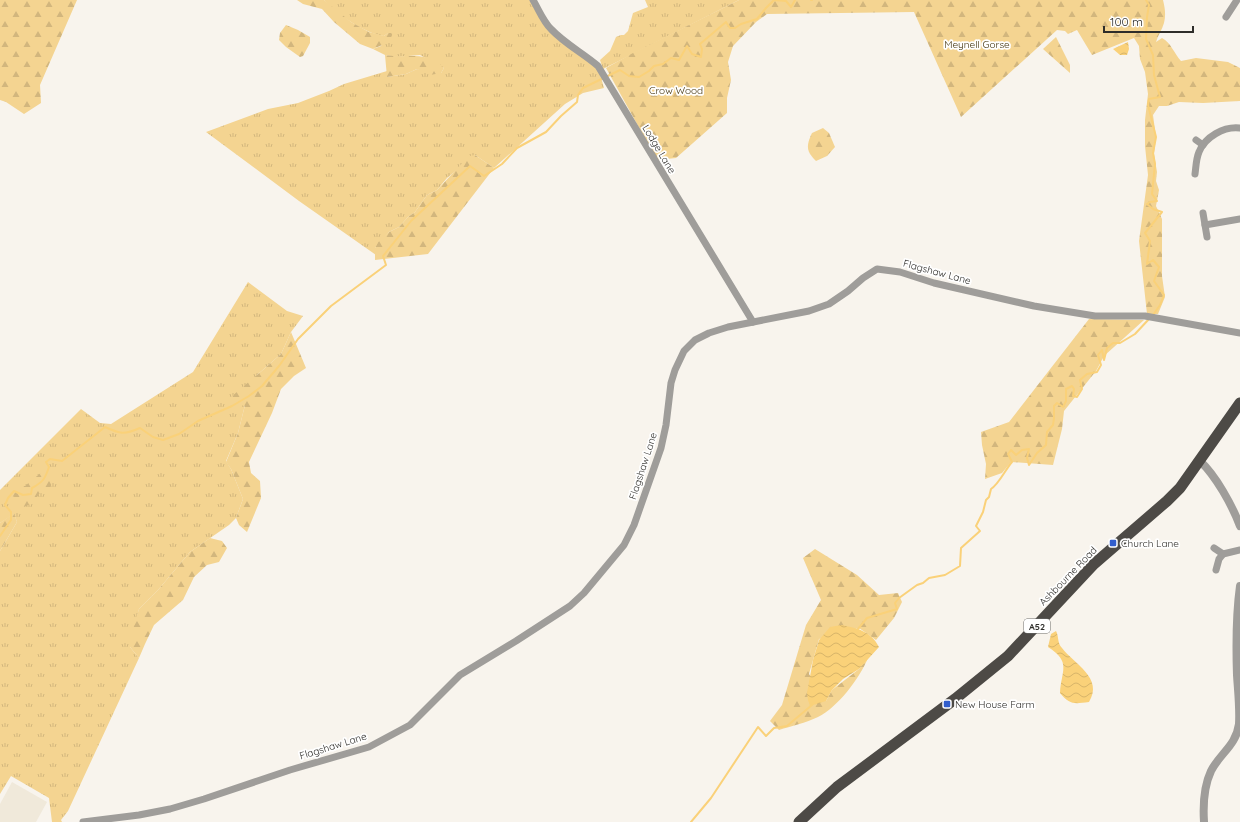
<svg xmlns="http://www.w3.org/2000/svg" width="1240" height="822" font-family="Quicksand,sans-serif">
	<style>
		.built { fill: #f0e9da }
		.grass { fill: url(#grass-tufts) }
		.forest { fill: url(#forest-firs) }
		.water { fill: url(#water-waves) }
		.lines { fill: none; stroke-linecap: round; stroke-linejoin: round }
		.stream { stroke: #fad179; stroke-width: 2 }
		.minor { stroke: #9f9d9a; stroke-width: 7 }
		.tertiary { stroke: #9f9d9a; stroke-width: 8 }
		.trunk { stroke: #4d4a46; stroke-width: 11 }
		.poi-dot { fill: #325ecd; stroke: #fff; stroke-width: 1.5 }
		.labels { text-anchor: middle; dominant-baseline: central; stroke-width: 3.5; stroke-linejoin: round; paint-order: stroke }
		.shield { fill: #fff; stroke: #6d6c6a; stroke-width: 1 }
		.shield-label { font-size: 9px; font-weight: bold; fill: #2e2d2a }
		.park-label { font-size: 10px; fill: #42320b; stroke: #fff }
		.street-label { font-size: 10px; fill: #2e2d2a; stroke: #fff }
		.poi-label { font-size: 10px; fill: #2e2d2a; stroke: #fff; text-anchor: start }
	</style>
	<defs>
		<pattern id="grass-tufts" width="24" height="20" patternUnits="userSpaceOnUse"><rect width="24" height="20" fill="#f4d491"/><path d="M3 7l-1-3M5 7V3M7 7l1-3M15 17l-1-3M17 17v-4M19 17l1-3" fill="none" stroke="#d2b67d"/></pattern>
		<pattern id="forest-firs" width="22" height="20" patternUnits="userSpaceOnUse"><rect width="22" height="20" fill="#f4d491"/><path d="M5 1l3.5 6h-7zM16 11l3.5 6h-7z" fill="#d2b67d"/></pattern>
		<pattern id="water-waves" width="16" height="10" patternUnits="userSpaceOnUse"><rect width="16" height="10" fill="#fad179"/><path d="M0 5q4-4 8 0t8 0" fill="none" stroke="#d7b469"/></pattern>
	</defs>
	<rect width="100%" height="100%" fill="#f8f4ed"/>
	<!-- built -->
	<path class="built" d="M 12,782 L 47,802 L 36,822 L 0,822 L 0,804 Z"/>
	<!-- grass -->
	<g class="grass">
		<path d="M 324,0 L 531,0 L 542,20 L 596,66 L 600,74 L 604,88 L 583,93 L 565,104 L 494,168 L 475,155 L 447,178 L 437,190 L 427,195 L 415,212 L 408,217 L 399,227 L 389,232 L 375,248 L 376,255 L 299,201 L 206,132 L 268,109 L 298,103 L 329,91 L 344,84 L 387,71 L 387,77 L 406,74 L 417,69 L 441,73 L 444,68 L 420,55 L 397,57 L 385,55 L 373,49 L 381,46 L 388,33 L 384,36 C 366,34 336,14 324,0 Z"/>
		<path d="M 645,0 L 739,0 L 603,69 L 600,60 L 610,51 L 616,37 L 621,35 L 624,35 L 628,31 L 633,13 L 648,7 Z"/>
		<path d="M 248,282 L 287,311 L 303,316 L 291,332 L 281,354 L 257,375 L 245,405 L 238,433 L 226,461 L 231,469 L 243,499 L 236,518 L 229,525 L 190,552 L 158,590 L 139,609 L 130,647 L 139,658 L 68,811 L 61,820 L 62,822 L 52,822 L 49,798 L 11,776 L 0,794 L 0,551 L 17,522 L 14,514 L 0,523 L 0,490 L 81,409 L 100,423 L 111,424 L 193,372 Z"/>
	</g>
	<!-- forest -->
	<g class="forest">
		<path d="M 0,0 L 77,0 L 40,85 L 41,103 L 24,114 L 6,102 L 0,100 Z"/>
		<path d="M 297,0 L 324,0 L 351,22 L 369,32 L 384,36 L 388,33 L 393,33 L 389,42 L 373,49 L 360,44 L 334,22 L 322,9 L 303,4 Z"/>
		<path d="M 739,0 L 1163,0 C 1165,8 1166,15 1164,23 C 1162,30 1158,35 1156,42 L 1162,38 C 1171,43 1174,53 1181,61 L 1196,58 L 1228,62 L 1240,68 L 1240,101 L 1203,103 L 1179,102 L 1167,106 L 1159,106 L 1153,115 L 1156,137 L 1154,154 L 1157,172 L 1156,181 L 1159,190 L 1156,206 L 1162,219 L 1162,276 L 1165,297 L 1158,314 L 1147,314 L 1139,241 L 1148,175 L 1145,146 L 1145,120 L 1148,94 L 1145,72 L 1140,59 L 1139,46 L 1134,38 L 1092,55 L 1077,30 L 1068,34 L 1065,31 L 1057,30 L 961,117 L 914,12 L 767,14 L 756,22 L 733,46 L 728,62 L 731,80 L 727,98 L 727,113 L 676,158 L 657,160 L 606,68 L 633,53 Z"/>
		<path d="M 286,25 L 298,30 L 310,37 L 310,43 L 303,56 L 300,57 L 286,47 L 279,40 L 280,33 Z"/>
		<path d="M 1056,37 L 1070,65 L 1070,73 L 1043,49 Z"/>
		<path d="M 385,55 C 407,59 427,50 444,68 L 441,73 L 430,75 L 417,69 L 406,74 L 387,77 Z"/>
		<path d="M 823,128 L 829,133 L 835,147 L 827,156 L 816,161 C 806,151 806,146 812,133 Z"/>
		<path d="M 475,155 L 494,168 L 428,254 L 375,260 L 375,248 L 378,242 L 389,232 L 399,227 L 408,217 L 415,212 L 427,195 L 437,190 L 469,156 Z"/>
		<path d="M 1089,319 L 1144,320 L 1104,356 L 1096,371 L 1064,411 L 1062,429 L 1053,465 L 1011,462 L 1002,473 L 985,479 L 986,464 L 982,445 L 981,432 L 1009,422 Z"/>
		<path d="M 291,332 L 306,368 L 294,376 L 281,389 L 272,413 L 249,462 L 251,473 L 260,481 L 261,498 L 247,532 L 239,525 L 236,518 L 243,499 L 231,469 L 226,462 L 238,433 L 245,405 L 236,407 L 231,397 L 257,375 L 281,354 Z"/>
		<path d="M 43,471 L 53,477 L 50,488 L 39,494 L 33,503 L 24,507 L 19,498 L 11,496 L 12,486 L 25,486 Z"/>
		<path d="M 14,513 L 17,522 L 0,551 L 0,523 Z"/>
		<path d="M 210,538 L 222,541 L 227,548 L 219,562 L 207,565 L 194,577 L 183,600 L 154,625 L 145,644 L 139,658 L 130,647 L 130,638 L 139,609 L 158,590 L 190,552 Z"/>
		<path d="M 815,549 L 857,575 L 879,595 L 898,593 L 902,602 L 894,618 L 876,640 L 859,628 L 819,639 L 809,674 L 826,701 L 832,690 L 859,669 L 868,658 C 859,679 838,707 818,717 C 806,723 791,726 779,730 L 770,721 L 782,705 L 806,625 L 821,600 L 803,558 Z"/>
	</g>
	<!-- water -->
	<g class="water">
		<path d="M 1128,42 L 1129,49 L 1127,55 L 1120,55 L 1113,49 Z"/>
		<path d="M 841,625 C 857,628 871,631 879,647 L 859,669 L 843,679 L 832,690 L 826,701 L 810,706 L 808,700 L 807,693 L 813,660 L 819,640 L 830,627 Z"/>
		<path d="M 1056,631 C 1059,636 1057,643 1062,648 C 1074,664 1104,678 1089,702 C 1074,704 1070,705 1060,693 C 1061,671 1072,662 1048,647 L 1051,634 Z"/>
	</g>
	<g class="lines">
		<!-- stream -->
		<g class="stream">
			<path d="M 811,0 L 812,0"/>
			<path d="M 1146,0 L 1149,5 L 1147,17 L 1146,39 L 1153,55 L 1154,75 L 1160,97 L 1149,99 L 1148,105 L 1156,137 L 1153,153 L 1155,164 L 1152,194 L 1157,201 L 1150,202 L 1147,204 L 1153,209 L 1162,212 L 1145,233 L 1150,241 L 1147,264 L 1153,260 L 1159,267 L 1154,281 L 1164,295 L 1160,305 L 1153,315"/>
			<path d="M 0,536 L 11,520 L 11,512 L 5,505 L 8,498 L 14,491 L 23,495 L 31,494 L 32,488 C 43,482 45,479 49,467 L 46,462 L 50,459 L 62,461 L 105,427 C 120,434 124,435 140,428 L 153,437 L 163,440 L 179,434 L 198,421 L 232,406 L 249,396 L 262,386 L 279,366 L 298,339 L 331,306 L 386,265 L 383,256 L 411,221 L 470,166 L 484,176 L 502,164 L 517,148 L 546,132 L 561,116 L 577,102 L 578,95 L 583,88 L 620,70 L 629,76 L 639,77 L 649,71 L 654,66 L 663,64 L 671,58 L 679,60 L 687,46 L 692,54 L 701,57 L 702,49 L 700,44 L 726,22 L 730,28 L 735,28 L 741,24 L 757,19 L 766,8 L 774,0 L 786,1 L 791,7 L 795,0"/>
			<path d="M 858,629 L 867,618 L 897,609 L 895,603 L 899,598 L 917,585 L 923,583 L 929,578 L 945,575 L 960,566 L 961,548 L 980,531 L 976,526 L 983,512 L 986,500 L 989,497 L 991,489 C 999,484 1005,470 1012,462 L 1008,454 L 1011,450 L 1016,455 L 1022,450 L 1029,449 L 1027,458 L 1029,465 L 1037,453 L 1046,445 L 1047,432 L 1053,425 L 1054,418 L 1054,406 L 1057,403 L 1063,407 L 1066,401 L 1066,389 L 1072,386 L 1074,389 L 1073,396 L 1077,397 L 1082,389 L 1080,380 L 1087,374 L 1097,372 L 1101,365 L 1098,355 L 1102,350 L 1104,360 L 1107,348 L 1113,343 L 1120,343 L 1135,334 L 1149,319"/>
			<path d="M 691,822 L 711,798 L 758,727 L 766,736 L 774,728 L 787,726 L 812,705"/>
		</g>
		<!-- minor -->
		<g class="minor">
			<path d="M 533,0 C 539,10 543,21 551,29 C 565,44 583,53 598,66 L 753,322"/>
			<path d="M 1226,17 L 1237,0"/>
			<path d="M 1196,140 L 1203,145"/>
			<path d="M 1195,174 C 1196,167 1196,159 1199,152 C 1205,137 1224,126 1240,128"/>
			<path d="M 1203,213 L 1207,237"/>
			<path d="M 1205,225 L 1240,219"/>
			<path d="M 1214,548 L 1223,554"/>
			<path d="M 1216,570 L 1219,559 L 1223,554 L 1240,550"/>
			<path d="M 83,822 L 139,815 L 170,809 L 204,799 L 290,770 L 369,747 L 410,725 L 460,675 L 516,641 L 570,606 L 584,593 L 624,545 L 634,525 L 661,448 L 666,425 L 671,383 L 675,370 L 684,351 L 695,340 L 709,333 L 728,327 L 809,311 L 829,304 L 848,291 L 863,278 L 877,269 L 900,272 L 934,283 L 1034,306 L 1095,316 L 1145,316 L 1240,333"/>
		</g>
		<!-- tertiary -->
		<g class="tertiary">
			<path d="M 1200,461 C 1216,476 1232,505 1240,526"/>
			<path d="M 1204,822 C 1203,806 1204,786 1211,771 C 1220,753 1236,746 1239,724 C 1240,708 1238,691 1237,675 C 1236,645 1236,615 1240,586"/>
		</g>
		<!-- trunk -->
		<path class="trunk" d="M 799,822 L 837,787 L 955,699 L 1008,656 L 1094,564 L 1167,501 L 1180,488 L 1240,403"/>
	</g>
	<!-- markers -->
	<g class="poi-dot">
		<rect x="1109" y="539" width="8" height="8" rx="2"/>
		<rect x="943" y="700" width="8" height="8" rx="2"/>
	</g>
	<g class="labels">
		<!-- shield labels -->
		<rect class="shield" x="1024" y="619" width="26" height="14" rx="3"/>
		<g class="shield-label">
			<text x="1037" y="626">A52</text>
		</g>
		<!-- park labels -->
		<g class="park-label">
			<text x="977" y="44">Meynell Gorse</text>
			<text x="676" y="90">Crow Wood</text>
		</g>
		<!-- street labels -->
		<g class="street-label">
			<text transform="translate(659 149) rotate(59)">Lodge Lane</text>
			<text transform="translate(937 272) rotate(15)">Flagshaw Lane</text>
			<text transform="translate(643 466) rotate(-72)">Flagshaw Lane</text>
			<text transform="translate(1068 576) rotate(-46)">Ashbourne Road</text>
			<text transform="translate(333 746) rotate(-17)">Flagshaw Lane</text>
		</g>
		<!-- poi labels -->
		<g class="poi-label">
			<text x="1121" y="543">Church Lane</text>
			<text x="955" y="704">New House Farm</text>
		</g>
	</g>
	<!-- scale -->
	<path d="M1104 26v6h89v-6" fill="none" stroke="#2e2d2a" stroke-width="2"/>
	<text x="1110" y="26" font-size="12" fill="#2e2d2a" stroke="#ffffff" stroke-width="3" paint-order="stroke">100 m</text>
</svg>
